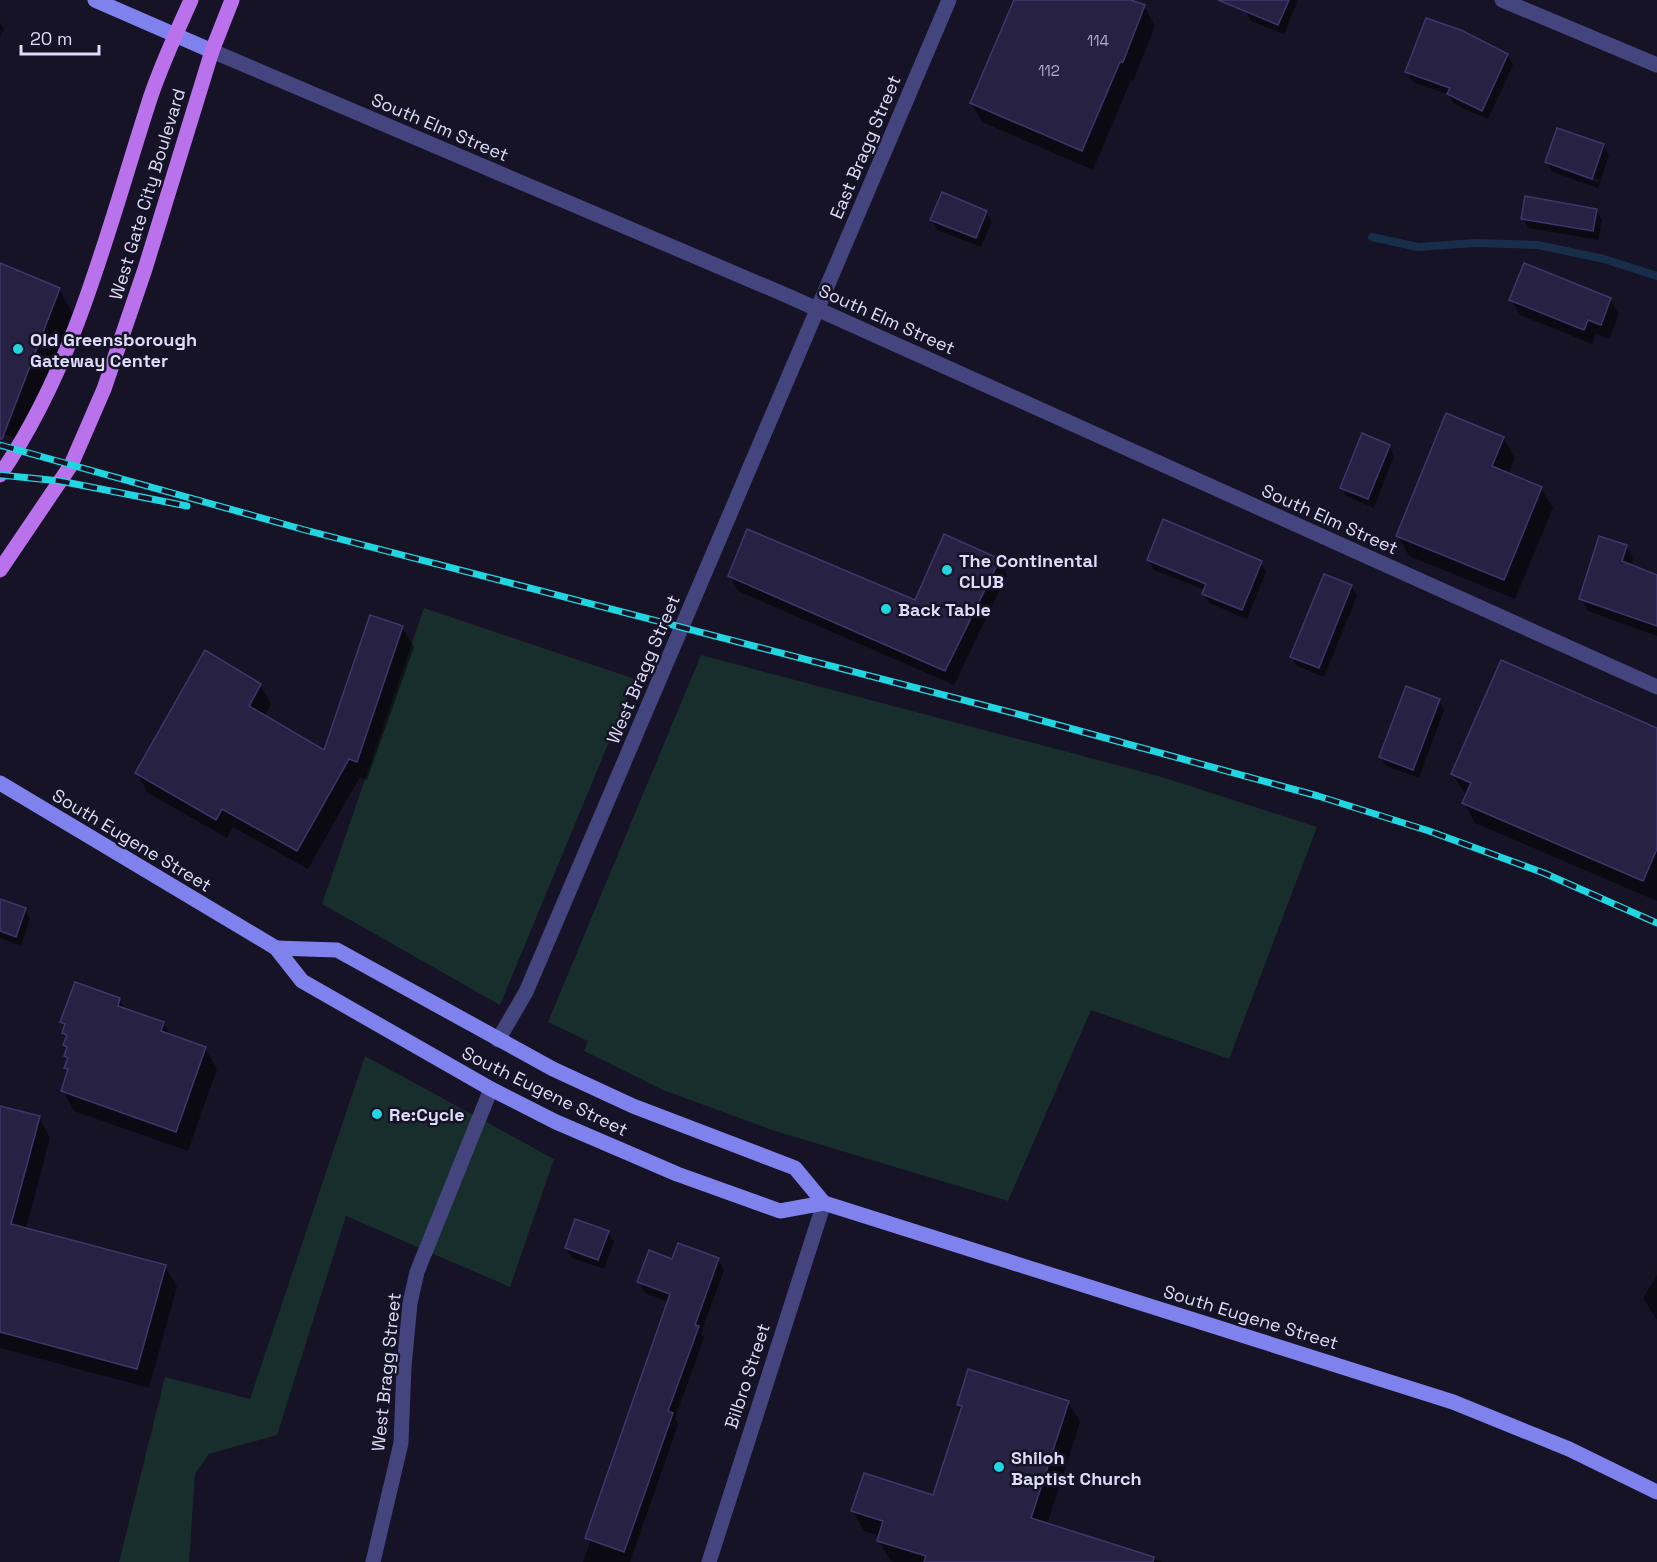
<svg xmlns="http://www.w3.org/2000/svg" width="1657" height="1562" font-family="'Space Grotesk',sans-serif">
	<style>
		.green { fill: #172e2c }
		.shadow { fill: #0007; fill-rule: evenodd }
		.lines { fill: none; stroke-linecap: round; stroke-linejoin: round }
		.stream { stroke: #182d49; stroke-width: 8 }
		.building { fill: #272143; stroke: #3f366c; stroke-width: 1.5 }
		.pedestrian { stroke: #44447e; stroke-width: 15 }
		.minor { stroke: #44447e; stroke-width: 15 }
		.tertiary { stroke: #44447e; stroke-width: 15 }
		.secondary { stroke: #7f81ed; stroke-width: 15 }
		.primary { stroke: #b971ec; stroke-width: 15 }
		.rail-casing { stroke: #21d5e1; stroke-width: 7 }
		.rail { stroke: #151325; stroke-width: 4.5; stroke-dasharray: 14; stroke-linecap: butt }
		.poi-dot { fill: #21d5e1; stroke: #151325; stroke-width: 2 }
		.labels { text-anchor: middle; dominant-baseline: central; stroke-width: 5; stroke-linejoin: round; paint-order: stroke }
		.number-label { font-size: 15px; fill: #b0adcc }
		.street-label { font-size: 18px; fill: #dedcfa; stroke: #151325 }
		.poi-label { font-size: 18px; font-weight: bold; fill: #dedcfa; stroke: #151325; text-anchor: start }
	</style>
	<rect width="100%" height="100%" fill="#151325"/>
	<!-- green -->
	<g class="green">
		<path d="M 424,608 L 635,679 L 500,1005 L 322,904 Z"/>
		<path d="M 701,655 L 1162,777 L 1317,827 L 1229,1059 L 1091,1010 L 1008,1201 L 772,1130 L 663,1090 L 584,1051 L 588,1041 L 548,1022 Z"/>
		<path d="M 365,1056 L 554,1159 L 510,1287 L 346,1216 L 277,1435 L 209,1454 L 195,1474 L 189,1562 L 119,1562 L 165,1377 L 250,1399 Z"/>
	</g>
	<!-- shadow -->
	<g class="shadow">
		<path d="M 1015,0 L 1127,0 L 1144,6 L 1155,26 L 1133,81 L 1131,80 L 1093,170 L 982,122 L 971,103 Z"/>
		<path d="M 1250,0 L 1298,0 L 1284,34 L 1251,21 L 1245,11 Z"/>
		<path d="M 0,22 L 4,29 L 0,38 Z"/>
		<path d="M 1507,55 L 1513,65 L 1488,119 L 1454,104 L 1449,95 L 1413,82 L 1407,72 Z"/>
		<path d="M 1603,145 L 1609,155 L 1598,188 L 1552,172 L 1547,162 ZM 1553,163 L 1600,180 L 1599,183 L 1553,166 Z"/>
		<path d="M 1596,210 L 1602,220 L 1598,240 L 1528,228 L 1523,218 Z"/>
		<path d="M 986,212 L 992,222 L 981,247 L 937,230 L 932,220 Z"/>
		<path d="M 0,264 L 59,289 L 76,319 L 28,442 L 0,433 Z"/>
		<path d="M 1610,299 L 1619,314 L 1609,339 L 1596,334 L 1592,344 L 1520,315 L 1511,300 Z"/>
		<path d="M 1503,438 L 1515,458 L 1508,475 L 1541,488 L 1553,508 L 1515,599 L 1409,556 L 1398,536 Z"/>
		<path d="M 1389,446 L 1394,456 L 1374,508 L 1348,497 L 1342,488 Z"/>
		<path d="M 1626,546 L 1633,559 L 1631,566 L 1657,576 L 1657,636 L 1588,611 L 1581,599 Z"/>
		<path d="M 999,560 L 1007,575 L 954,685 L 738,591 L 730,576 L 916,602 Z"/>
		<path d="M 1148,560 L 1261,563 L 1266,572 L 1247,619 L 1209,603 L 1203,593 L 1205,590 L 1154,570 Z"/>
		<path d="M 1351,586 L 1357,596 L 1324,677 L 1297,666 L 1292,657 Z"/>
		<path d="M 371,617 L 402,628 L 414,647 L 367,780 L 360,777 L 308,869 L 233,827 L 227,838 L 148,793 L 137,773 L 260,685 L 271,704 L 264,717 L 325,752 Z"/>
		<path d="M 1439,700 L 1444,710 L 1419,778 L 1386,766 L 1381,757 Z"/>
		<path d="M 1657,729 L 1657,901 L 1475,823 L 1464,803 L 1467,796 L 1452,774 Z"/>
		<path d="M 0,901 L 25,909 L 30,919 L 21,946 L 0,938 Z"/>
		<path d="M 119,999 L 125,1010 L 163,1023 L 171,1036 L 205,1048 L 217,1069 L 188,1151 L 74,1111 L 63,1091 L 69,1072 L 66,1067 L 67,1050 L 64,1045 L 67,1038 L 62,1022 Z"/>
		<path d="M 0,1107 L 39,1118 L 50,1138 L 26,1229 L 165,1267 L 177,1287 L 149,1388 L 0,1348 Z"/>
		<path d="M 608,1233 L 614,1242 L 604,1269 L 572,1258 L 566,1248 Z"/>
		<path d="M 718,1259 L 724,1270 L 701,1333 L 704,1338 L 675,1418 L 678,1425 L 630,1562 L 583,1562 L 590,1543 L 587,1538 L 669,1302 L 645,1293 L 639,1282 L 673,1261 Z"/>
		<path d="M 1657,1275 L 1657,1320 L 1643,1298 Z"/>
		<path d="M 1068,1402 L 1080,1422 L 1047,1525 L 1163,1562 L 895,1562 L 891,1561 L 879,1541 L 880,1536 L 864,1531 L 853,1511 L 934,1497 L 962,1410 L 959,1405 Z"/>
	</g>
	<g class="lines">
		<!-- stream -->
		<path class="stream" d="M 1372,237 L 1418,247 L 1475,243 L 1538,245 L 1604,259 L 1657,276"/>
	</g>
	<!-- building -->
	<g class="building">
		<path d="M 1014,0 L 1131,0 L 1145,5 L 1123,62 L 1120,62 L 1082,151 L 970,103 Z"/>
		<path d="M 1218,0 L 1289,0 L 1278,25 Z"/>
		<path d="M 1426,18 L 1461,30 L 1508,54 L 1482,111 L 1447,94 L 1450,88 L 1405,72 Z"/>
		<path d="M 1557,128 L 1604,144 L 1592,179 L 1545,162 Z"/>
		<path d="M 942,192 L 987,211 L 976,238 L 930,220 Z"/>
		<path d="M 1525,196 L 1597,209 L 1593,231 L 1521,219 Z"/>
		<path d="M 0,263 L 60,288 L 2,439 L 0,439 Z"/>
		<path d="M 1524,263 L 1611,298 L 1601,325 L 1588,320 L 1584,330 L 1509,300 Z"/>
		<path d="M 1446,413 L 1504,437 L 1492,466 L 1542,487 L 1504,580 L 1396,536 Z"/>
		<path d="M 1362,433 L 1390,445 L 1368,499 L 1340,488 Z"/>
		<path d="M 1163,519 L 1262,561 L 1242,610 L 1202,594 L 1206,584 L 1147,560 Z"/>
		<path d="M 747,529 L 915,600 L 944,534 L 1000,559 L 945,671 L 728,576 Z"/>
		<path d="M 1599,536 L 1627,545 L 1622,561 L 1657,575 L 1657,626 L 1579,599 Z"/>
		<path d="M 1324,574 L 1352,585 L 1319,668 L 1290,657 Z"/>
		<path d="M 370,615 L 403,626 L 357,762 L 349,759 L 297,851 L 222,809 L 216,820 L 135,773 L 205,650 L 261,684 L 249,706 L 324,750 Z"/>
		<path d="M 1501,660 L 1657,728 L 1657,849 L 1643,881 L 1462,803 L 1471,783 L 1451,774 Z"/>
		<path d="M 1406,686 L 1440,699 L 1413,770 L 1379,757 Z"/>
		<path d="M 0,899 L 26,908 L 16,937 L 0,931 Z"/>
		<path d="M 75,982 L 120,998 L 118,1006 L 164,1022 L 161,1031 L 206,1047 L 176,1132 L 61,1091 L 68,1069 L 64,1068 L 68,1058 L 64,1056 L 67,1047 L 63,1045 L 67,1035 L 62,1033 L 65,1024 L 60,1022 Z"/>
		<path d="M 0,1106 L 40,1116 L 11,1224 L 166,1265 L 137,1369 L 0,1332 Z"/>
		<path d="M 575,1219 L 609,1231 L 598,1260 L 565,1248 Z"/>
		<path d="M 678,1243 L 719,1258 L 695,1325 L 699,1326 L 668,1411 L 673,1413 L 624,1552 L 585,1538 L 670,1294 L 637,1282 L 649,1250 L 672,1259 Z"/>
		<path d="M 968,1369 L 1069,1401 L 1031,1518 L 1154,1557 L 1153,1562 L 924,1562 L 926,1556 L 877,1541 L 883,1521 L 851,1511 L 864,1473 L 933,1495 L 962,1406 L 957,1405 Z"/>
	</g>
	<g class="lines">
		<!-- pedestrian -->
		<path class="pedestrian" d="M 498,1040 L 526,992 L 817,310"/>
		<!-- minor -->
		<g class="minor">
			<path d="M 1502,0 L 1657,65"/>
			<path d="M 817,310 L 949,0"/>
			<path d="M 373,1562 L 401,1443 L 404,1367 L 410,1303 L 417,1272 L 491,1089"/>
			<path d="M 709,1562 L 824,1203"/>
		</g>
		<!-- tertiary -->
		<path class="tertiary" d="M 212,51 L 788,296 L 1657,687"/>
		<!-- secondary -->
		<g class="secondary">
			<path d="M 95,0 L 212,51"/>
			<path d="M 0,783 L 276,948 L 302,981 L 491,1089 L 556,1122 L 677,1174 L 780,1211 L 824,1203 L 1453,1402 L 1569,1449 L 1657,1492"/>
			<path d="M 276,948 L 337,950 L 553,1069 L 633,1106 L 795,1168 L 824,1203"/>
		</g>
		<!-- primary -->
		<g class="primary">
			<path d="M 0,475 C 76,364 107,232 148,105 C 159,69 176,34 191,0"/>
			<path d="M 0,570 L 71,465 L 104,389 L 145,269 L 212,51 L 232,0"/>
		</g>
		<!-- rail casing -->
		<g class="rail-casing">
			<g id="rail">
				<path d="M 0,445 L 305,530 L 1025,716 L 1318,796 L 1429,831 L 1544,873 L 1657,923"/>
				<path d="M 0,475 L 60,481 L 187,506"/>
			</g>
		</g>
		<!-- rail -->
		<use href="#rail" class="rail"/>
	</g>
	<!-- markers -->
	<g class="poi-dot">
		<circle cx="18" cy="349" r="6"/>
		<circle cx="947" cy="570" r="6"/>
		<circle cx="886" cy="609" r="6"/>
		<circle cx="377" cy="1114" r="6"/>
		<circle cx="999" cy="1467" r="6"/>
	</g>
	<g class="labels">
		<!-- number labels -->
		<g class="number-label">
			<text x="1098" y="40">114</text>
			<text x="1049" y="70">112</text>
		</g>
		<!-- street labels -->
		<g class="street-label">
			<text transform="translate(440 127) rotate(23)">South Elm Street</text>
			<text transform="translate(865 147) rotate(-67)">East Bragg Street</text>
			<text transform="translate(147 194) rotate(-73)">West Gate City Boulevard</text>
			<text transform="translate(887 319) rotate(24)">South Elm Street</text>
			<text transform="translate(1330 519) rotate(24)">South Elm Street</text>
			<text transform="translate(643 669) rotate(-67)">West Bragg Street</text>
			<text transform="translate(132 840) rotate(31)">South Eugene Street</text>
			<text transform="translate(545 1091) rotate(26)">South Eugene Street</text>
			<text transform="translate(1251 1317) rotate(17)">South Eugene Street</text>
			<text transform="translate(386 1372) rotate(-84)">West Bragg Street</text>
			<text transform="translate(747 1376) rotate(-72)">Bilbro Street</text>
		</g>
		<!-- poi labels -->
		<g class="poi-label">
			<text x="30" y="339">Old Greensborough<tspan x="30" dy="21">Gateway Center</tspan></text>
			<text x="959" y="560">The Continental<tspan x="959" dy="21">CLUB</tspan></text>
			<text x="898" y="609">Back Table</text>
			<text x="389" y="1114">Re:Cycle</text>
			<text x="1011" y="1457">Shiloh<tspan x="1011" dy="21">Baptist Church</tspan></text>
		</g>
	</g>
	<!-- scale -->
	<path d="M21 45v9h78v-9" fill="none" stroke="#dedcfa" stroke-width="3"/>
	<text x="30" y="45" font-size="18" fill="#dedcfa" stroke="#151325" stroke-width="4.5" paint-order="stroke">20 m</text>
</svg>
